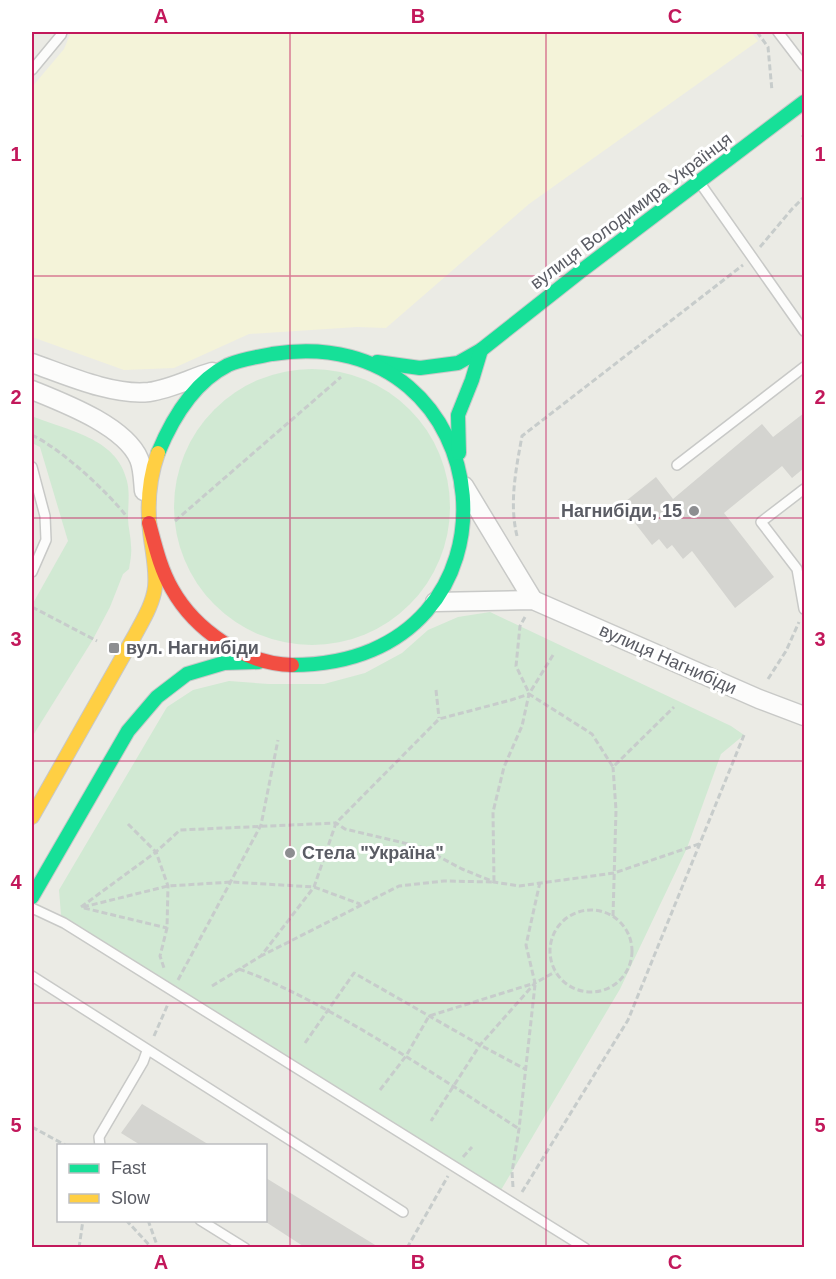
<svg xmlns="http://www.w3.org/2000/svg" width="836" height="1279" font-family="Arial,sans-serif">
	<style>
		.green { fill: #d1e9d3 }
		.sand { fill: #f4f3d9 }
		.building { fill: #d4d4d0 }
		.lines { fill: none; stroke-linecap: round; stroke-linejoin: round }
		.lane-casing { stroke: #c8c9c7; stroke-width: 12 }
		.street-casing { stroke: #c8c9c7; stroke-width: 21 }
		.fast-casing { stroke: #c8c8c8; stroke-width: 16 }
		.slow-casing { stroke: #c8c8c8; stroke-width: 16 }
		.jam-casing { stroke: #c8c8c8; stroke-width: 16 }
		.path { stroke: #c7cccb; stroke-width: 3; stroke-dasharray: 6 3; stroke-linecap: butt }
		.lane { stroke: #fcfcfb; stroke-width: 9 }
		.street { stroke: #fcfcfb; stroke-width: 18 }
		.fast { stroke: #16e098; stroke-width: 14 }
		.slow { stroke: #ffcf43; stroke-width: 14 }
		.jam { stroke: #f24e42; stroke-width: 14 }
		.grid { fill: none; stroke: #c2185b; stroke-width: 1.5; stroke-opacity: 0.55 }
		.poi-dot { fill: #8d8e91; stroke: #fff; stroke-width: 2 }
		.labels { text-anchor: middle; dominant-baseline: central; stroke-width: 6; stroke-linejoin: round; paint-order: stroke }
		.street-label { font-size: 18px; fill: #5a5c64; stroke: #fff }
		.poi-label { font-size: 18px; font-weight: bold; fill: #5a5c64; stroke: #fff; text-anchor: start }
		.neatline { fill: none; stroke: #c2185b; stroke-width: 2 }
		.grid-label { font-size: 20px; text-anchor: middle; font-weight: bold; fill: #c2185b }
	</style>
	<rect width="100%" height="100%" fill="#ebebe5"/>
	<!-- green -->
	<g class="green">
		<circle cx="312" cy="507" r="138"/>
		<path d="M 32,416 C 67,431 117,437 127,481 C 130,493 128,506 128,518 C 128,527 131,537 131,546 C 132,554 130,562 129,569 L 123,574 L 110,607 L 92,641 L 32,737 L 32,605 L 68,541 L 40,447 L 32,443 Z"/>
		<path d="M 490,612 L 731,726 L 744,735 L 721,754 L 687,848 L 620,989 L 501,1190 L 79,927 L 61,915 L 59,890 L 167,707 L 193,690 L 229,681 L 269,684 L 324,684 L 365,673 L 402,653 L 428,630 L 458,617 Z"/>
	</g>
	<!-- sand -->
	<path class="sand" d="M 71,32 L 751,32 L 758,41 L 529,204 L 386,328 L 357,327 L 249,334 L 174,368 L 124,370 L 32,337 L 32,87 L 64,49 Z"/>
	<!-- building -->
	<g class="building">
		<path d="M 804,413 L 804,468 L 792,478 L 782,466 L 724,513 L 774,577 L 735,608 L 692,551 L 683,559 L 672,545 L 667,549 L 659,539 L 652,545 L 621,505 L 656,477 L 673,499 L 762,424 L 773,437 Z"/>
		<path d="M 142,1104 L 211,1146 L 142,1146 L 121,1133 Z"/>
		<path d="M 266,1178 L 380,1248 L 306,1248 L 266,1222 Z"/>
	</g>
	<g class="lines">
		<!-- lane casing -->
		<g class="lane-casing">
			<g id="lane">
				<path d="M 778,32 L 804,66"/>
				<path d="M 32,70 L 61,35 L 62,32"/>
				<path d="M 700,183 L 804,331"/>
				<path d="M 677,465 L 804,367"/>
				<path d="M 32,467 L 45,516 L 46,540 L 32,572"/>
				<path d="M 804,609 L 797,569 L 761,522 L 804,489"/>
				<path d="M 32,908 L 64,923 L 585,1248"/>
				<path d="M 32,976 L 403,1212"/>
				<path d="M 100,1146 L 99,1137 L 143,1062 L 147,1051"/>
				<path d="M 200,1220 L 245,1248"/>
			</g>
		</g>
		<!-- street casing -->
		<g class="street-casing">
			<g id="street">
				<path d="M 32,363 C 66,375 113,396 149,392 C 171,389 191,378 212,372"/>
				<path d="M 32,390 C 64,403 125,426 139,459 C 143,468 143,482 144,491"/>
				<path d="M 464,486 L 533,600"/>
				<path d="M 435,602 L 533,600 L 759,699 L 804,716"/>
			</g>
		</g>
		<!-- fast casing -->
		<g class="fast-casing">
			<g id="fast">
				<path d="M 377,362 L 420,368 L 458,363 L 481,350 L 581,271 L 804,102"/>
				<path d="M 158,453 C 172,419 194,382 228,365 C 241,359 257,357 272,354 C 506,317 540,665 292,665"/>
				<path d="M 459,453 L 458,415 L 472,380 L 481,350"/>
				<path d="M 32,897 L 128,731 L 157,697 L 187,674 L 224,663 L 259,662"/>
			</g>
		</g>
		<!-- slow casing -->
		<g class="slow-casing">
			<path id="slow" d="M 32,817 L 135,635 C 143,620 153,604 155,587 C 157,569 152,550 150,531 C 147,505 149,478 158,453"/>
		</g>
		<!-- jam casing -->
		<g class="jam-casing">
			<path id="jam" d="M 149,523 C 155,545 160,568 172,589 C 195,630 244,664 292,665"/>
		</g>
		<!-- path -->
		<g class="path">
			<path d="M 757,32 L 768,47 L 772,91"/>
			<path d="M 802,135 L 804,137"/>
			<path d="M 760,247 L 792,209 L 804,197"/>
			<path d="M 32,435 C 61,449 107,491 127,517"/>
			<path d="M 175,521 L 341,377"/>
			<path d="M 517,536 C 509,503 516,469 522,436 L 743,265"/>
			<path d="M 32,607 L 97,641"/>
			<path d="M 525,617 L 520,626 L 516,666 L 529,693"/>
			<path d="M 553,655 L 529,694 L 592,734 L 613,767 L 674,707"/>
			<path d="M 768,679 L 786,651 L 799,622"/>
			<path d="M 436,690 L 439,718"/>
			<path d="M 128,824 L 156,852 L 168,886 L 167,928 L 160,956 L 164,968"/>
			<path d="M 540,882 L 526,945 L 535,983 L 555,972"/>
			<path d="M 81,907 L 156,852 L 180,830 L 336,823 L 345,829 L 421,847 L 462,869 L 494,882 L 519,886 L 614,873 L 699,844"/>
			<path d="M 83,907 L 168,886 L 232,882 L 314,887 L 360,904"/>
			<path d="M 84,908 L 167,928"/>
			<circle cx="591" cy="951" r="41"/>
			<path d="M 613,916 L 616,810 L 613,767"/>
			<path d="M 239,969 C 281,984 320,1006 359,1028 C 413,1060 466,1094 519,1129"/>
			<path d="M 178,980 L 261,825 L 278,740"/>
			<path d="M 212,986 L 261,956 L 314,887 L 336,823 L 439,719 L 511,700 L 529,694 L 522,726 L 504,767 L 493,812 L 494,882 L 444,881 L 399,886 L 261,956"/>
			<path d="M 154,1036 L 168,1004"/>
			<path d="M 305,1043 L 354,973 L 480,1045 L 525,1069"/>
			<path d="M 380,1090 L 406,1056 L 429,1016 L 535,983 L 480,1045 L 431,1121"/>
			<path d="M 32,1127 L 67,1146"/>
			<path d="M 463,1157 L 472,1147"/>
			<path d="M 513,1187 L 512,1172 L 519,1129 L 535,985"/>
			<path d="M 522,1192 L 628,1020 L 744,735"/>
			<path d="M 126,1220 L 152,1248"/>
			<path d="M 148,1220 L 158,1248"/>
			<path d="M 79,1248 L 83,1220"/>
			<path d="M 407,1248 L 448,1176"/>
		</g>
		<!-- lane -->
		<use href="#lane" class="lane"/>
		<!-- street -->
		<use href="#street" class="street"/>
		<!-- fast -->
		<use href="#fast" class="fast"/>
		<!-- slow -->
		<use href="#slow" class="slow"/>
		<!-- jam -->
		<use href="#jam" class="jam"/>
	</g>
	<!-- grid -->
	<path class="grid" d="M 290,32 L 290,1248M 546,32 L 546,1248M 32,276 L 804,276M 32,518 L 804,518M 32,761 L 804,761M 32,1003 L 804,1003"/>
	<!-- markers -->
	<g class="poi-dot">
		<circle cx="694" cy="511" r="6"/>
		<rect x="108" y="642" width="12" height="12" rx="3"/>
		<circle cx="290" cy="853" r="6"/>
	</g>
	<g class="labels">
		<!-- street labels -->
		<g class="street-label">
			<text transform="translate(631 211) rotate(-37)">вулиця Володимира Українця</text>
			<text transform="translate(668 659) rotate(24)">вулиця Нагнибіди</text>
		</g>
		<!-- poi labels -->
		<g class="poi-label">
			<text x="682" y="511" text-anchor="end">Нагнибіди, 15</text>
			<text x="126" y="648">вул. Нагнибіди</text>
			<text x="302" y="853">Стела "Україна"</text>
		</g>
	</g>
	<!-- border -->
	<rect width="836" height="1279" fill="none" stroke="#ffffff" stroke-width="66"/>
	<!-- legend -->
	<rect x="57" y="1144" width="210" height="78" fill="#ffffff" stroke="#bdbec1" stroke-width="1.5"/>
	<rect x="69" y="1164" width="30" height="9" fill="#16e098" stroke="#bdbec1" stroke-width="1.5"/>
	<text x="111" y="1174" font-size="18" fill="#5a5c64">Fast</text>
	<rect x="69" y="1194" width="30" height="9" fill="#ffcf43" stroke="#bdbec1" stroke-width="1.5"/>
	<text x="111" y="1204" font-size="18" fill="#5a5c64">Slow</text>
	<rect x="33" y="33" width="770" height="1213" class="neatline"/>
	<g class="grid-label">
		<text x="161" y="23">A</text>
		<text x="418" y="23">B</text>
		<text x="675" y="23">C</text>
		<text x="16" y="161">1</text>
		<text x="820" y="161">1</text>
		<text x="16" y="404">2</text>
		<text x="820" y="404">2</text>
		<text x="16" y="646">3</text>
		<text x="820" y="646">3</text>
		<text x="16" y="889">4</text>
		<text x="820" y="889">4</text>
		<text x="16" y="1132">5</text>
		<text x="820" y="1132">5</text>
		<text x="161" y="1269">A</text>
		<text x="418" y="1269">B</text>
		<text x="675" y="1269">C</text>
	</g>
</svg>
